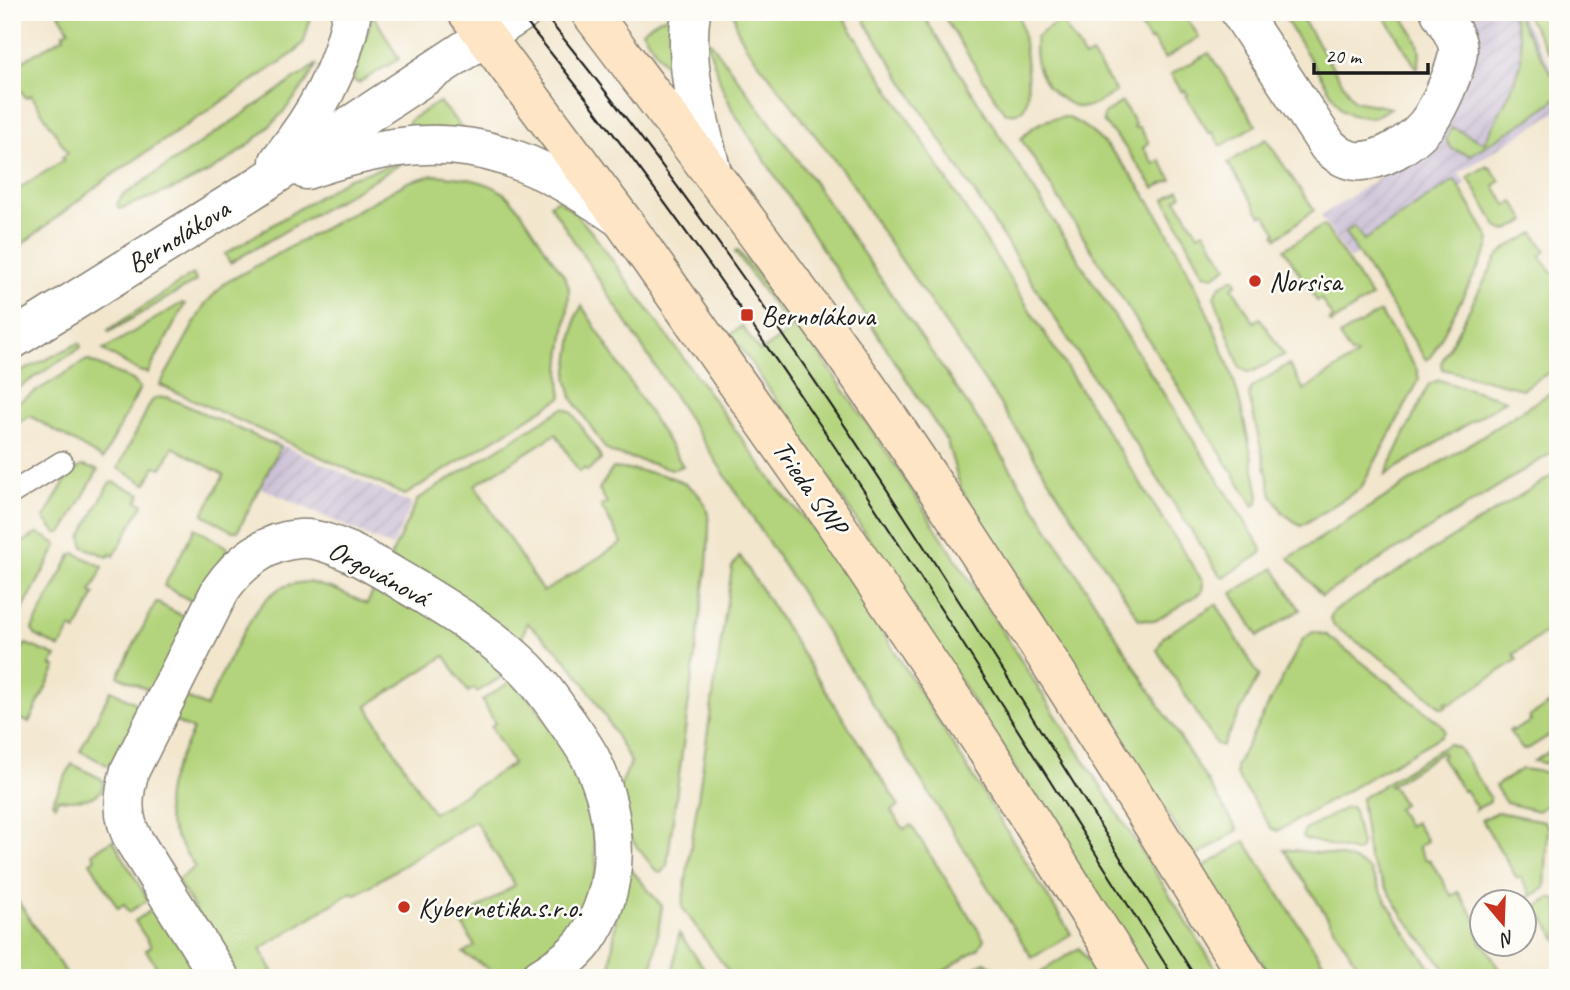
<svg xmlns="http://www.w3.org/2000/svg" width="1570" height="990" font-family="Caveat,sans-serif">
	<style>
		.industrial { fill: url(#industrial-furrows) }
		.grass { fill: #b3d47c; stroke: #68784c; stroke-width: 2 }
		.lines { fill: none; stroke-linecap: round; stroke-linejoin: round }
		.lane-casing { stroke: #878174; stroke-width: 24 }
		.street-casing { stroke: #878174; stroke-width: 41 }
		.secondary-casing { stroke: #878174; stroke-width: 41 }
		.lane { stroke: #fff; stroke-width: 21 }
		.street { stroke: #fff; stroke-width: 38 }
		.secondary { stroke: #fde5c5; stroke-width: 38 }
		.tram { stroke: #1c1c1c; stroke-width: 2 }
		.poi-dot { fill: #c8321e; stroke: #fdfcf7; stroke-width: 2.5 }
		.labels { text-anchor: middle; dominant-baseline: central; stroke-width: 5; stroke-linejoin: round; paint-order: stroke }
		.street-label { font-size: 28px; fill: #1c1c1c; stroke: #fdfcf7 }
		.poi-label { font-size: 28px; fill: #1c1c1c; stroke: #fdfcf7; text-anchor: start }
	</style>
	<defs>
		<pattern id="industrial-furrows" width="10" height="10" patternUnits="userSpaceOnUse" patternTransform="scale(1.75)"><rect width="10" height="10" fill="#cbbfd5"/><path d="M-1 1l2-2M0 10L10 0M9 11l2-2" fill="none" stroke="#aea4b6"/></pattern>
	</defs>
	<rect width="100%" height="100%" fill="#fdfcf7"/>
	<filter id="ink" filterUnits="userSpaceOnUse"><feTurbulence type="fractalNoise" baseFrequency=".0143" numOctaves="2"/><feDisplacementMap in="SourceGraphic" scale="14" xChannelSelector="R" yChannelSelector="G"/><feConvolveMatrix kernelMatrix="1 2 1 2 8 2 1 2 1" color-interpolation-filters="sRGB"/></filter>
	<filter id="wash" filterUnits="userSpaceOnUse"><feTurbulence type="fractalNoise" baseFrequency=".00686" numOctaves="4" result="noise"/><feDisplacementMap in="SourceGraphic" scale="28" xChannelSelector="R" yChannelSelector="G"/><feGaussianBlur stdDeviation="1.57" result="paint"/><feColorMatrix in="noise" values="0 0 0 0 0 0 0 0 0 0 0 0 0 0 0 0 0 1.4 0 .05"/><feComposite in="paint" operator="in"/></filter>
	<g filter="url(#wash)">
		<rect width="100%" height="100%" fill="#f2e6cd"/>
		<!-- industrial -->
		<g class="industrial">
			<path d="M 1459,12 L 1519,12 L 1558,78 L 1558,111 L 1459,173 L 1465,184 L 1349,259 L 1321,216 L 1437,140 Z"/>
			<path d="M 273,441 L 412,504 L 392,547 L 253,484 Z"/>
		</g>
		<!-- grass -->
		<g class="grass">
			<path d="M 58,12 L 312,12 L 304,42 L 294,53 L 105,180 L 12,252 L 12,193 L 64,160 L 62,157 L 68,153 L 31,95 L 26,98 L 12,77 L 12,67 L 64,37 L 63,34 L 69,30 Z"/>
			<path d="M 734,12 L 840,12 L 1203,582 L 1202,592 L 1155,621 L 1139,619 L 994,395 L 874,220 L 852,183 L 746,46 L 736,27 Z"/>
			<path d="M 866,12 L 921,12 L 1261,547 L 1262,551 L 1260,554 L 1224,577 L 1219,574 L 865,22 Z"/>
			<path d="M 941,12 L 1018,12 C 1023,30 1033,93 1024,107 C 1020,115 1011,114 1004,112 Z"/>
			<path d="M 1132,12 L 1183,12 L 1199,37 L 1165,59 L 1152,39 L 1150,41 Z"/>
			<path d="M 1281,12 L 1298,12 L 1354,101 L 1391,108 L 1372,118 L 1352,115 L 1341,109 Z"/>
			<path d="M 1382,12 L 1399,12 C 1412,33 1426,45 1417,69 Z"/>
			<path d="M 1510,12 L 1515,12 L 1558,84 L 1558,97 L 1528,120 L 1470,155 L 1452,149 L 1446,140 L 1452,127 L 1484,143 C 1492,128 1520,75 1521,61 C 1522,43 1518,27 1510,12 Z"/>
			<path d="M 1524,12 L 1558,12 L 1558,53 L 1549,53 Z"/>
			<path d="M 373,14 L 399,59 L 358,83 L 353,80 Z"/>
			<path d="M 1067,15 L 1068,18 L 1063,23 L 1085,58 L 1092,54 L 1116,92 C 1107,97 1097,105 1087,107 C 1077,109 1070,104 1062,99 C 1041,86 1032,61 1036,37 Z"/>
			<path d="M 670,16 L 672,71 L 666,66 L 642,31 L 659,19 Z"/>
			<path d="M 704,33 L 811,178 L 995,444 L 1238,830 L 1195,857 L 961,489 L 947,442 L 733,111 L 722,87 Z"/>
			<path d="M 1209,53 L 1256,125 L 1221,146 L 1212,132 L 1209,134 L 1186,96 L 1188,95 L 1185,90 L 1182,92 L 1171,74 Z"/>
			<path d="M 317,64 C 289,115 243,157 189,182 C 166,193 142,200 119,209 L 117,204 L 121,197 Z"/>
			<path d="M 439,102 L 465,131 L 411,128 L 408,126 L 410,120 Z"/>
			<path d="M 1122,102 L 1135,123 L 1134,126 L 1135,128 L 1139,127 L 1149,143 L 1143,148 L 1154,164 L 1160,160 L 1172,180 L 1154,188 L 1122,143 L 1103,122 L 1104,114 Z"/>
			<path d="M 1066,117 C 1135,144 1202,294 1227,361 C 1243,403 1250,451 1259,495 L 1258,502 L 1254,506 L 1021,139 C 1034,124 1046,118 1066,117 Z"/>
			<path d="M 1266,139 L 1314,210 L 1277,238 L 1275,235 L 1277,233 L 1265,214 L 1261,216 L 1228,163 Z"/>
			<path d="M 406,161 L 230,263 L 225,254 L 349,178 Z"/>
			<path d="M 1487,166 L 1488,168 L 1490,167 L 1500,181 L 1494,186 L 1507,206 L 1514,202 L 1526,221 L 1506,231 L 1498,228 L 1468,177 Z"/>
			<path d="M 433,175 C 508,180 510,194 548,253 C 555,263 569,279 569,290 C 569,326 555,361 562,397 L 405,495 L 160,385 L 205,304 L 225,283 L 408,182 Z"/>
			<path d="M 1455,180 L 1487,234 L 1490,240 L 1488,249 L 1431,357 L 1426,360 L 1345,233 L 1354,226 L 1364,240 Z"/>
			<path d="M 1179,190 L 1182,195 L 1176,199 L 1198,234 L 1204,231 L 1227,267 L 1214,276 L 1204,274 L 1165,199 Z"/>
			<path d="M 558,199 L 575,213 L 594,235 L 779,490 L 831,549 L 1071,934 L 1032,958 L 884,721 L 550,204 Z"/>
			<path d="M 1324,225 L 1371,297 L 1331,323 L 1329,320 L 1333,318 L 1321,299 L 1317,301 L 1284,249 Z"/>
			<path d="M 1534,233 L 1546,251 L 1540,256 L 1553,274 L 1558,271 L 1558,367 L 1522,389 L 1442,369 L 1441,363 L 1497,257 L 1506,248 Z"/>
			<path d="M 738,251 L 807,336 L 888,454 L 998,624 L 1222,978 L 1147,978 C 1011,762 877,544 731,334 L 742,326 L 760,352 L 791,330 L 735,252 Z"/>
			<path d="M 193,274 L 196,281 L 109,332 L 108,330 Z"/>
			<path d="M 1234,278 L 1237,283 L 1232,287 L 1254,322 L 1260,318 L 1284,355 L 1254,371 L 1247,372 L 1240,367 L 1214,296 L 1220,286 Z"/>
			<path d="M 182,303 L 185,304 L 148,373 L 139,371 L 103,350 Z"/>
			<path d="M 582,306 L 683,466 L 674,469 L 668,468 L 612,453 L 605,448 L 572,398 L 567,377 L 576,316 Z"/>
			<path d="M 1380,312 L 1417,370 L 1419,380 L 1361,488 L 1301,526 L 1283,513 L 1272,495 L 1249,396 L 1251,388 L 1289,364 L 1304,390 L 1357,355 L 1355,353 L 1351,354 L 1339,336 Z"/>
			<path d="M 79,343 L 81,347 L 76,351 L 12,392 L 12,376 Z"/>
			<path d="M 87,360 L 133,380 L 140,388 L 103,459 L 30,416 L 12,426 L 12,406 Z"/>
			<path d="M 1439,380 L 1506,400 L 1385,475 L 1429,384 Z"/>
			<path d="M 1558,388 L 1558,449 L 1322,596 L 1289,558 Z"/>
			<path d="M 167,397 L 280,447 L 238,531 L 232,531 L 203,514 L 224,475 L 173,447 L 162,468 L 155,466 L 146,484 L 118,468 L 151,402 L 156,398 Z"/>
			<path d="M 563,408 L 571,411 L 600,455 L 601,460 L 587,471 L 585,468 L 579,472 L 556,434 L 475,485 L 543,592 L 622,543 L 601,506 L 607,503 L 599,489 L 613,468 C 649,472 705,473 709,522 C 709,536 708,552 707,566 L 667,865 L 661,873 L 656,871 L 625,831 L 618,791 L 631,762 C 609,724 589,684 559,652 C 549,642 538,632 527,623 L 520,645 L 390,558 L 418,499 Z"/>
			<path d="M 82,466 L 98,470 L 65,529 L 61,533 L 56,533 L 44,518 L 69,474 Z"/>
			<path d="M 1558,472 L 1558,634 L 1553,637 L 1548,631 L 1514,654 L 1517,660 L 1450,704 L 1447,701 L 1445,703 L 1447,706 L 1442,708 L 1385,661 L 1334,626 L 1330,618 L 1334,611 Z"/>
			<path d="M 113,482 L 141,494 L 137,501 L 143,504 L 114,556 L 110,554 L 108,557 L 84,547 L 81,537 L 107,487 L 110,483 Z"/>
			<path d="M 195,528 L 228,548 L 200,603 L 193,602 L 164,586 Z"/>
			<path d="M 38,533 L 55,543 L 57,546 L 16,622 L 12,624 L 12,549 Z"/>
			<path d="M 75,553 L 103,567 L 91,592 L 95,594 L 76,631 L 71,628 L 60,648 L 35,635 L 32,629 L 71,555 Z"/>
			<path d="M 740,556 L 899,806 L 891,811 L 904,829 L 911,825 L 984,939 L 979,948 L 933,978 L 733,978 L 682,907 L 732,567 Z"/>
			<path d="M 1274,568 L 1300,610 L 1258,636 L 1232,593 Z"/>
			<path d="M 308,582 L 334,589 L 367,604 L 377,583 L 465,634 L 505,675 L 477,692 L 474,688 L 468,692 L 445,656 L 367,706 L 433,813 L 513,764 L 491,727 L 495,723 L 482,700 L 513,680 L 537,708 L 588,787 L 597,869 L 579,921 L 553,953 L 513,978 L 504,978 L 463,953 L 475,946 L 460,920 L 515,885 L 475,821 L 355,895 L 352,892 L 260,949 L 273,971 L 262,978 L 237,978 L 177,880 L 195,867 C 187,855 178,842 172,829 C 155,794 179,761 193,730 L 170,719 L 181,695 L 206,707 C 220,679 249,611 272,594 C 282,585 295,583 308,582 Z"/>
			<path d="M 156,602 L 190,620 L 153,692 L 118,676 Z"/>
			<path d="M 1217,605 L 1259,676 L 1222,746 L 1216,744 L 1157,650 L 1164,636 L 1213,606 Z"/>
			<path d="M 1313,632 L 1327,635 L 1441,724 L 1445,731 L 1441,736 L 1278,831 L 1272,829 L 1236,775 L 1236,766 L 1303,639 Z"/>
			<path d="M 26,644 L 56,656 L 51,665 L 56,667 L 29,722 L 12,717 C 12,693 6,661 26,644 Z"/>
			<path d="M 111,690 L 143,707 L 111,767 L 80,751 Z"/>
			<path d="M 1558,699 L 1558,730 L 1529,748 L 1523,750 L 1509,731 L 1512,729 L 1513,731 L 1531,721 L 1529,717 Z"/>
			<path d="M 1448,744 L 1459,748 L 1490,798 L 1490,802 L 1475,810 L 1476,807 L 1465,790 L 1463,791 L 1441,757 L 1444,755 L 1442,752 L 1389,786 L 1393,787 L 1403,804 L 1397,808 L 1408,826 L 1415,822 L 1427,841 L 1418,847 L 1425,859 L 1430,860 L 1452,896 L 1458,892 L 1482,929 L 1477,931 L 1482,944 L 1485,945 L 1504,978 L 1452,978 L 1404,917 L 1369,859 L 1361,799 Z"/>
			<path d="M 1558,746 L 1558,766 L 1534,761 Z"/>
			<path d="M 72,764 L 102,779 C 109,801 73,801 58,799 L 55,805 L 52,802 Z"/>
			<path d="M 1522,769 L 1558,774 L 1558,798 L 1538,811 L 1506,803 L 1495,786 Z"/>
			<path d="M 1347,807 L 1351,807 L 1354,811 L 1361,845 L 1359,851 L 1355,852 L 1305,839 L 1303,836 L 1304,831 Z"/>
			<path d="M 1497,812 L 1544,821 L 1548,827 L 1545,888 L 1530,897 L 1530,892 L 1520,877 L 1517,878 L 1482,820 Z"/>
			<path d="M 113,840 L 148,900 L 129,912 L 124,904 L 118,908 L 90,862 L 95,859 L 92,853 Z"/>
			<path d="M 1245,841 L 1333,978 L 1272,978 L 1202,868 Z"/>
			<path d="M 1284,849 C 1312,853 1347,852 1370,870 C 1390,909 1411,946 1440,978 L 1366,978 Z"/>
			<path d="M 623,860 L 662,906 L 651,978 L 609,978 Z"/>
			<path d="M 12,892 L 69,978 L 12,978 Z"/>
			<path d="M 1551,898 L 1558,901 L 1558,941 L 1537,907 Z"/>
			<path d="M 154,908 L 206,978 L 172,978 L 169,973 L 163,977 L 146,950 L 151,946 L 135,921 Z"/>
			<path d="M 679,933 L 711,978 L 672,978 Z"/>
			<path d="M 1079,948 L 1099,978 L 1044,978 L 1041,972 Z"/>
			<path d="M 985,962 L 996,969 L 996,978 L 959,978 Z"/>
		</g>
	</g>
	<g filter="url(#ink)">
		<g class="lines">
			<!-- lane casing -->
			<g class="lane-casing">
				<path id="lane" d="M 12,493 L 62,462"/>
			</g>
			<!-- street casing -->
			<g class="street-casing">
				<g id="street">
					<path d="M 691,12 C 683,65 699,121 712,172"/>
					<path d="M 1240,12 L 1328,146 C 1336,153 1344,160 1356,161 C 1380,163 1411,143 1426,125 C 1437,112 1457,68 1458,51 C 1458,37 1447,24 1440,12"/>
					<path d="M 279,161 C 315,116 342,70 352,12"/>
					<path d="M 306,170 C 437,126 506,138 620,218"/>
					<path d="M 12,340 L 260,185 L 522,12"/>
					<path d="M 220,978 L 133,839 C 121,815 123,795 130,770 L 221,589 C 239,563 267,541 299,539 C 330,536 383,570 410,586 C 450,611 493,636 526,669 C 540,683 551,699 562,715 C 572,729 583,744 591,759 C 619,815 623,888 585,941 C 574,956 556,968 540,978"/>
				</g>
			</g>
			<!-- secondary casing -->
			<g class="secondary-casing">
				<g id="secondary">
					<path d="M 467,12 L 623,221 L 832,518 L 984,746 L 1130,978"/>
					<path d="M 590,12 C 701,159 813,305 916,458 C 1030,628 1140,803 1248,978"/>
				</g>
			</g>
			<!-- lane -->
			<use href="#lane" class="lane"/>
			<!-- street -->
			<use href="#street" class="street"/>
			<!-- secondary -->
			<use href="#secondary" class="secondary"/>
			<!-- tram -->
			<g class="tram">
				<path d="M 518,12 C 764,315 966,649 1174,978"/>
				<path d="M 542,12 C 789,313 988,649 1196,978"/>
			</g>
		</g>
	</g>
	<!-- markers -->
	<g class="poi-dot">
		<circle cx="1255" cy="281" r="7"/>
		<rect x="740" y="308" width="14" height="14" rx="3.5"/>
		<circle cx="404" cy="907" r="7"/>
	</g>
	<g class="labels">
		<!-- street labels -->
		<g class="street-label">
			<text transform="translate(178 236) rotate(-32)">Bernolákova</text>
			<text transform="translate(810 487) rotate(55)">Trieda SNP</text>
			<text transform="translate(379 573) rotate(28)">Orgovánová</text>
		</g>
		<!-- poi labels -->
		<g class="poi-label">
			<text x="1269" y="281">Norsisa</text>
			<text x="761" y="315">Bernolákova</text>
			<text x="418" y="907">Kybernetika.s.r.o.</text>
		</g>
	</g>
	<!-- margin -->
	<rect width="1570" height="990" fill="none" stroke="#fdfcf7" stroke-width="42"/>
	<!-- north arrow -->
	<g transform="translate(1503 923) rotate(161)"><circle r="33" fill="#fdfcf7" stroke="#a3a29f" stroke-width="2"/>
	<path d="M0-5L12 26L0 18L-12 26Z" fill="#c8321e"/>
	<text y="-10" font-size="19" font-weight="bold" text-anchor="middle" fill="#1c1c1c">N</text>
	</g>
	<!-- scale -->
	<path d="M1314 63v10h114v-10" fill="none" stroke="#1c1c1c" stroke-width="3.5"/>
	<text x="1325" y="63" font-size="21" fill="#1c1c1c" stroke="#fdfcf7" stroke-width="5" paint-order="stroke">20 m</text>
</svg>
